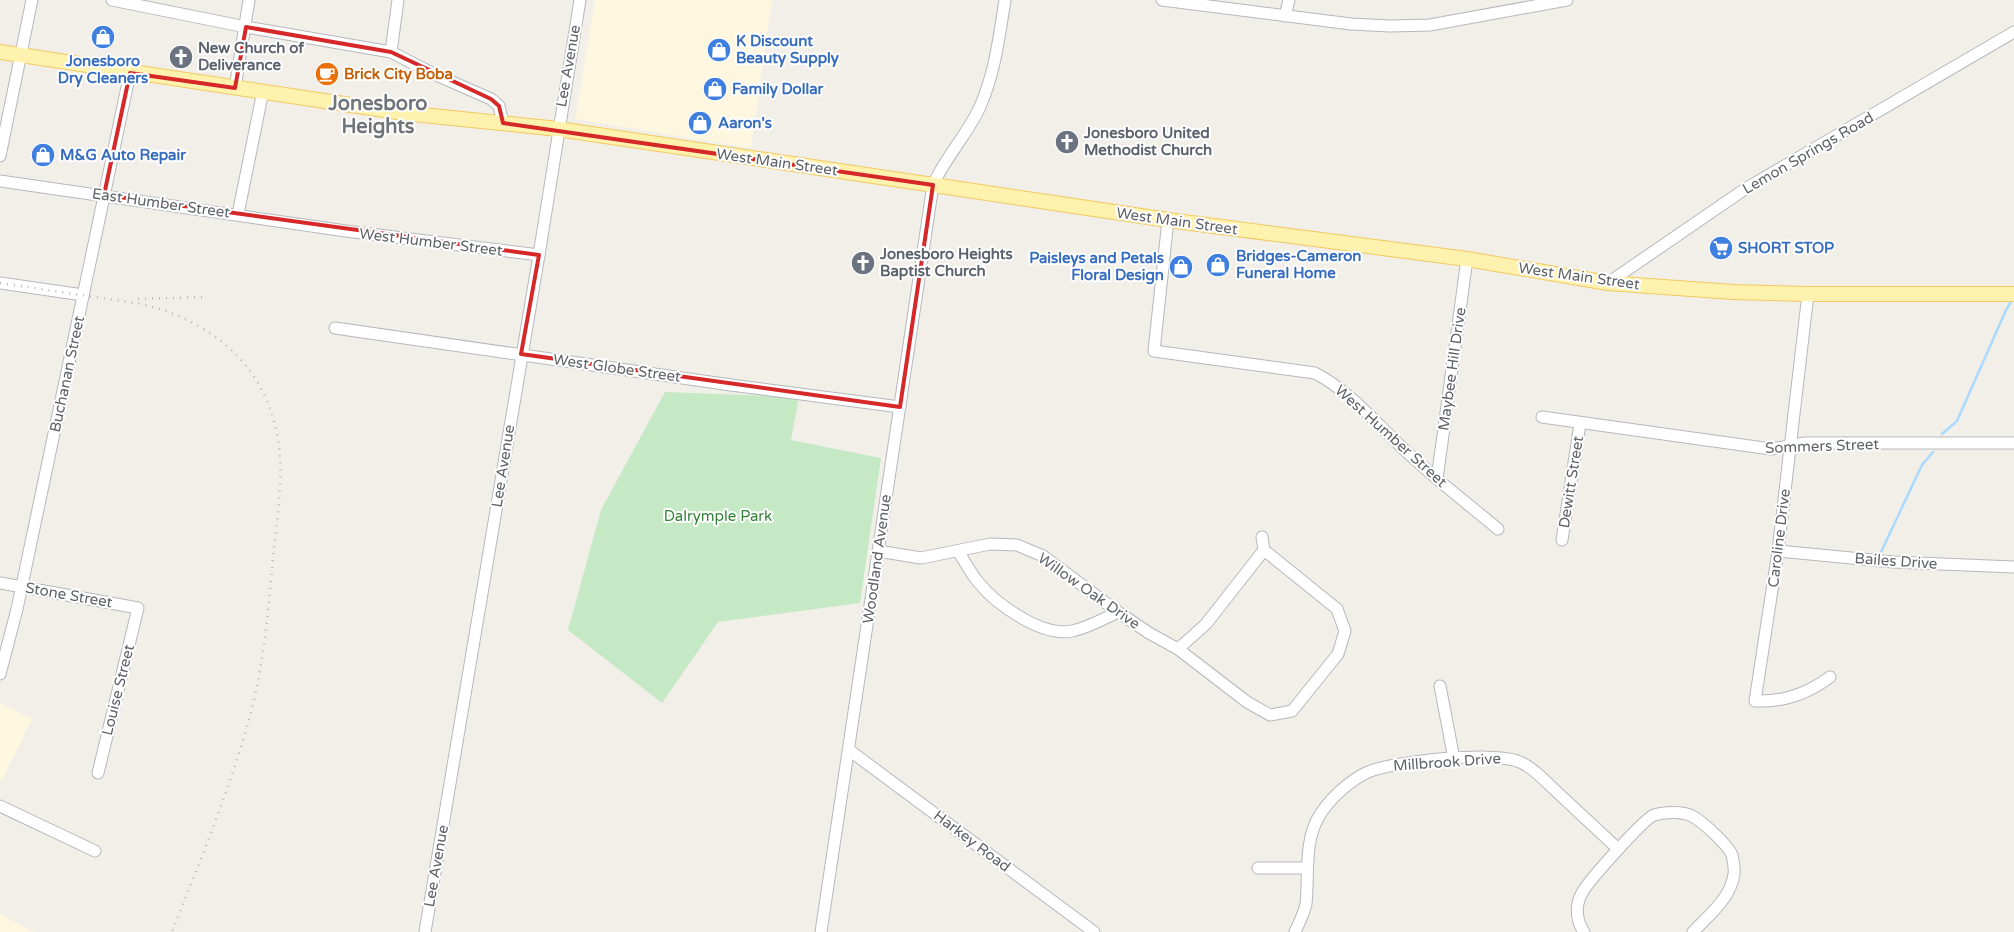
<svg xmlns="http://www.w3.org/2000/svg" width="2014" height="932" font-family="'Varela Round',sans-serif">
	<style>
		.commercial { fill: #fef7e0 }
		.green { fill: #c5e8c5 }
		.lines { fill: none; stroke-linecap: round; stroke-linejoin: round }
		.stream { stroke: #aadaff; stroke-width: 2.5 }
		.minor-casing { stroke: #b5b8bc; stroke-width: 13 }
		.major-casing { stroke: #f2c960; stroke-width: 16 }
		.minor { stroke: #fff; stroke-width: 11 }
		.major { stroke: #fff2af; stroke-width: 14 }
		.rail { stroke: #b6b7b8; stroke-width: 2.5; stroke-dasharray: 1 6; stroke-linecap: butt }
		.marked { fill: none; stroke: #d62828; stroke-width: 4; stroke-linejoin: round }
		.labels { text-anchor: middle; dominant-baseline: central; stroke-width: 4; stroke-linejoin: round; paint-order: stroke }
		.shop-label { font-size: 15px; font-weight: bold; fill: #366cbe; stroke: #fff; text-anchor: start }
		.worship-label { font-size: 15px; font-weight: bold; fill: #5b616d; stroke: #fff; text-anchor: start }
		.street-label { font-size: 15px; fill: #5f6368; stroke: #fff }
		.food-label { font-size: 15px; font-weight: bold; fill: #c56008; stroke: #fff; text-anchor: start }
		.park-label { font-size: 15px; fill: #348238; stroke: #fff }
		.district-label { font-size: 20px; font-weight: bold; fill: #70757a; stroke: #fff }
	</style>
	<rect width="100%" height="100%" fill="#f1efe8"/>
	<!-- commercial -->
	<g class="commercial">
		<path d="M 595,0 L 772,0 L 751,148 L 575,119 Z"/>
		<path d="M 0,703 L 32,719 L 2,780 L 0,781 Z"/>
		<path d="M 0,914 L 34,932 L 0,932 Z"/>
	</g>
	<!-- green -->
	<path class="green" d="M 665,392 L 799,397 L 791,440 L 881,458 L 860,603 L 718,622 L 662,703 L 568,630 L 601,510 Z"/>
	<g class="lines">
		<!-- stream -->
		<g class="stream">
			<path d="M 1942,434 L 1957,421 L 2006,310 L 2012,300"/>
			<path d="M 1881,552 L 1922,465 L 1933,452"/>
		</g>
		<!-- minor casing -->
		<g class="minor-casing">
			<g id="minor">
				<path d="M 112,0 L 246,27 L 391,52 L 434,74 L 491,99 L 499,106 L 503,123"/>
				<path d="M 1162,0 L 1351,24 L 1390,26 L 1430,25 L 1567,0"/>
				<path d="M 1285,16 L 1289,0"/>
				<path d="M 391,52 L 398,0"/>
				<path d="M 235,88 L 249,0"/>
				<path d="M 0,156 L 32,0"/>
				<path d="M 0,181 L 346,231 L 539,255"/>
				<path d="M 238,214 L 263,91"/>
				<path d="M 1168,220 L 1154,351 L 1315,373 C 1353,393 1379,427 1410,455 C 1438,481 1468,504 1498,529"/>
				<path d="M 0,283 L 83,295"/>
				<path d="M 1608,283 L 1745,189 L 2014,32"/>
				<path d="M 1808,294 L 1778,551 L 1755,701 C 1784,702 1807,694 1830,677"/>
				<path d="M 335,328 L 731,385 L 900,407"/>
				<path d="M 1542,417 L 1771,449 L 1805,443 L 2014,443"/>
				<path d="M 1437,479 L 1467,259"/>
				<path d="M 1562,540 L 1580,424"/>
				<path d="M 878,551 L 921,558 L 990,544 L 1017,545 L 1043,556 L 1118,612 L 1149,633 L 1178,649 L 1206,624 L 1264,550 L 1262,537"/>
				<path d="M 958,551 C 965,562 971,574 979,583 C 997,605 1042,637 1072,631 C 1088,628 1103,619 1118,612"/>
				<path d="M 1778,551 L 1893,562 L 2014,567"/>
				<path d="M 0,583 L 138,608 L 98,773"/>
				<path d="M 1178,649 L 1247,702 L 1270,715 L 1292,711 L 1338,654 L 1345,631 L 1337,609 L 1264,550"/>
				<path d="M 0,674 L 17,609 L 130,73"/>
				<path d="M 1440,686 L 1454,759"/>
				<path d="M 849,750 L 1094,932"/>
				<path d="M 0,806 L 95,851"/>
				<path d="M 1258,868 L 1307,868"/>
				<path d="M 425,932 L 539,255 L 580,0"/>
				<path d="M 821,932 L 933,185 C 945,158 966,136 979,109 C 995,74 999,37 1005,0"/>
				<path d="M 1295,932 C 1299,923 1304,914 1306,904 C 1309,876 1304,843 1318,818 C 1328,800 1350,780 1368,772 C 1394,761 1498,750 1522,763 C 1535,769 1546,782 1557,792 C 1577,811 1598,830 1618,849"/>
				<path d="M 1584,932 C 1576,921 1575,905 1582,893 C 1588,881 1644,819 1654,815 C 1664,812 1682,811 1692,816 C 1702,821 1728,845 1732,855 C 1733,860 1735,869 1734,874 C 1731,898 1709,915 1693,932"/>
			</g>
		</g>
		<!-- major casing -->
		<g class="major-casing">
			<path id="major" d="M 0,52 L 404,113 L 558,129 L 1168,220 L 1467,259 L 1608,283 L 1733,292 L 1808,294 L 2014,294"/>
		</g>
		<!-- minor -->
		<use href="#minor" class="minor"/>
		<!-- major -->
		<use href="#major" class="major"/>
		<!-- rail -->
		<g class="rail">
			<path d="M 0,283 L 142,304 C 220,323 275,375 280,458 C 282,491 276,526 273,559 C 268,611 264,665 250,716 C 230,789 200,861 172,932"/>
			<path d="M 138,299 L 206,297"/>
		</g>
	</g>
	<!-- marked area -->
	<path class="marked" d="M 246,27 L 391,52 L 491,99 L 499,106 L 503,123 L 933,185 L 900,407 L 521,354 L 539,255 L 104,195 L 130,73 L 235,88 Z"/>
	<!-- icons -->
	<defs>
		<g id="shop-disc" transform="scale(1.25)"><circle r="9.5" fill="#3f7fe0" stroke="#fff"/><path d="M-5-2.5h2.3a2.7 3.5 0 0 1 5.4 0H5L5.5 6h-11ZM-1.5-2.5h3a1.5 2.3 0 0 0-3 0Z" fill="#fff"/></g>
		<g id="church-disc" transform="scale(1.25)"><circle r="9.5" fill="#6b7280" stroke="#fff"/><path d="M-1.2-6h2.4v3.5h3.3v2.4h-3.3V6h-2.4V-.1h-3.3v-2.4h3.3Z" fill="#fff"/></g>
		<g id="cafe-disc" transform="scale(1.25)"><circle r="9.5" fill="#e8710a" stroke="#fff"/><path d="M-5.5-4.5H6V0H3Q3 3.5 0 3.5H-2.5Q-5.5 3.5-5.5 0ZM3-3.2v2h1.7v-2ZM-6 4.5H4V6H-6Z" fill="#fff"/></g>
		<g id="supermarket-disc" transform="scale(1.25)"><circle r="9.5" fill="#3f7fe0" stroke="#fff"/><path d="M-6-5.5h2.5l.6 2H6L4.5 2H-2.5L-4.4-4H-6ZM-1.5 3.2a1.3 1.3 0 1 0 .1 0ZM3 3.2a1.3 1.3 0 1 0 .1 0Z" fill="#fff"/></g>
	</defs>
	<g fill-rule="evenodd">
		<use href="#shop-disc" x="103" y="37"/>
		<use href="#shop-disc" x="719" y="50"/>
		<use href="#church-disc" x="181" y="57"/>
		<use href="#cafe-disc" x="327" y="74"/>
		<use href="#shop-disc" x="715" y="89"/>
		<use href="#shop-disc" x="700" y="123"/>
		<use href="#church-disc" x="1067" y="142"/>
		<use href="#shop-disc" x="43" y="155"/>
		<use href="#supermarket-disc" x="1721" y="248"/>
		<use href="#church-disc" x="863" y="263"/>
		<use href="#shop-disc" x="1218" y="265"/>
		<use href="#shop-disc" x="1181" y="267"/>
	</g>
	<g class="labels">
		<!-- shop labels -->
		<g class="shop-label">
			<text x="736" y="41">K Discount<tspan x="736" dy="17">Beauty Supply</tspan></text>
			<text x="103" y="61" text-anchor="middle">Jonesboro<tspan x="103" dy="17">Dry Cleaners</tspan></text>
			<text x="732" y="89">Family Dollar</text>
			<text x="718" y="123">Aaron's</text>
			<text x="60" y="155">M&amp;G Auto Repair</text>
			<text x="1738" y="248">SHORT STOP</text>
			<text x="1236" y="256">Bridges-Cameron<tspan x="1236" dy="17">Funeral Home</tspan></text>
			<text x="1164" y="258" text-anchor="end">Paisleys and Petals<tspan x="1164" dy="17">Floral Design</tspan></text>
		</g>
		<!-- worship labels -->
		<g class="worship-label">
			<text x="198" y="48">New Church of<tspan x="198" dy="17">Deliverance</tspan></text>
			<text x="1084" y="133">Jonesboro United<tspan x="1084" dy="17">Methodist Church</tspan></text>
			<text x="880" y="254">Jonesboro Heights<tspan x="880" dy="17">Baptist Church</tspan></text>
		</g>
		<!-- street labels -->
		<g class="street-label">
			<text transform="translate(568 66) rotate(-80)">Lee Avenue</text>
			<text transform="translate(1808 153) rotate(-30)">Lemon Springs Road</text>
			<text transform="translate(777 162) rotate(8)">West Main Street</text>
			<text transform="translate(161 203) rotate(8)">East Humber Street</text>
			<text transform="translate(1177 221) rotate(8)">West Main Street</text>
			<text transform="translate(431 242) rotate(7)">West Humber Street</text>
			<text transform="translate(1579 276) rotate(8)">West Main Street</text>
			<text transform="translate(617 368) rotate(8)">West Globe Street</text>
			<text transform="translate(1452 369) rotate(-82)">Maybee Hill Drive</text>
			<text transform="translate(67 374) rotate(-78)">Buchanan Street</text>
			<text transform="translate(1391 436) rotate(42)">West Humber Street</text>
			<text transform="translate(1822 446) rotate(-2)">Sommers Street</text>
			<text transform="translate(503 466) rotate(-81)">Lee Avenue</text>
			<text transform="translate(1571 482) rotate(-81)">Dewitt Street</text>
			<text transform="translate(1779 538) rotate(-83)">Caroline Drive</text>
			<text transform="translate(877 559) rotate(-82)">Woodland Avenue</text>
			<text transform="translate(1896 561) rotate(4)">Bailes Drive</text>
			<text transform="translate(1089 591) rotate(35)">Willow Oak Drive</text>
			<text transform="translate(69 595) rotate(10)">Stone Street</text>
			<text transform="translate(118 690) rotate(-76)">Louise Street</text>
			<text transform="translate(1447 762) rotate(-4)">Millbrook Drive</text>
			<text transform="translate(972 841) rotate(37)">Harkey Road</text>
			<text transform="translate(436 866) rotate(-80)">Lee Avenue</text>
		</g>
		<!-- food labels -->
		<g class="food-label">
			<text x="344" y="74">Brick City Boba</text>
		</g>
		<!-- park labels -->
		<g class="park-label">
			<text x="718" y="516">Dalrymple Park</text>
		</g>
		<!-- district labels -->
		<g class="district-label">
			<text x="378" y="104">Jonesboro<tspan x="378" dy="23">Heights</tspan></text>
		</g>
	</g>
</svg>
